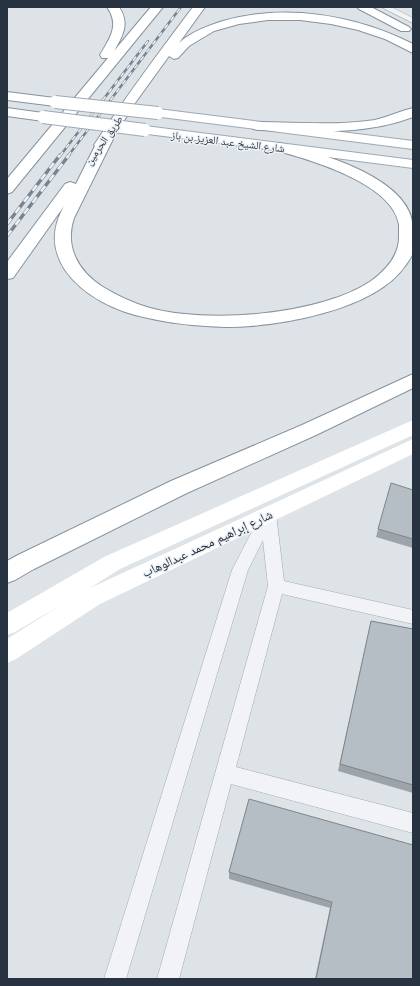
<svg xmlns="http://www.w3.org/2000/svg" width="420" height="986" font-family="Lato,'Noto Naskh Arabic',sans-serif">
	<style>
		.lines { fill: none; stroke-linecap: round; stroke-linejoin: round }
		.street-casing { stroke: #a3abb2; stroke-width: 1 }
		.primary-casing { stroke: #9da9b4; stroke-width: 2 }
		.highway-casing { stroke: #85939f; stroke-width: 2 }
		.street { fill: #f1f3f6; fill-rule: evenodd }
		.secondary { fill: #fff; fill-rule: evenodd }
		.primary { fill: #fff; fill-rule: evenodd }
		.highway { fill: #fff; fill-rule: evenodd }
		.rail-far1-casing { stroke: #778592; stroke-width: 2.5 }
		.rail-casing { stroke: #778592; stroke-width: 3.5 }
		.rail-far1 { stroke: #edf2f6; stroke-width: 1.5; stroke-dasharray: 5; stroke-linecap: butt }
		.rail { stroke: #edf2f6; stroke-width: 2.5; stroke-dasharray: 7; stroke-linecap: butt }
		.primary-bridge-casing { stroke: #9da9b4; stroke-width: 14; stroke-linecap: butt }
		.primary-bridge { stroke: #fff; stroke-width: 12 }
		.wall { fill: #9ca3a9 }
		.building { fill: #b5bdc5; stroke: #7f848a }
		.labels { text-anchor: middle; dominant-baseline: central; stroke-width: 3; stroke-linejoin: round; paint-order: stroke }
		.far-street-label { font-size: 11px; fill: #273340; stroke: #edf2f6 }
		.street-label { font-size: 13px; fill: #273340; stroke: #edf2f6 }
	</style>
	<rect width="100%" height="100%" fill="#dee3e8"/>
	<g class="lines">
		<!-- street casing -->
		<g class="street-casing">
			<g id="street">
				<path d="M 381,7 L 391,7 L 413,18 L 413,23 Z"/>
				<path d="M 268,508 L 273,510 L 276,514 L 284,581 L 413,610 L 413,624 L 282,594 L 236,767 L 413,813 L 413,833 L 231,784 L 179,979 L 157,979 L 268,586 L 263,540 L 248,570 L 126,979 L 104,979 L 232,570 L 263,510 Z"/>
			</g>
		</g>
		<!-- primary casing -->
		<g class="primary-casing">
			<g id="primary">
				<path d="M 158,109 L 413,141 L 413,149 L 153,116 L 151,113 L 153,110 Z"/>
				<path d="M 145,126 L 413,160 L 413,168 L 140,133 L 138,130 L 140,127 Z"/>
			</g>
		</g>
		<!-- highway casing -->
		<g class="highway-casing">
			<g id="highway">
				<path d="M 107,7 L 119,7 C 130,23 123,36 114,51 L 151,7 L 163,7 L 12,192 L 7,194 L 7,179 L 108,58 L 102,58 L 100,55 C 110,38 120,25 107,7 Z"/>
				<path d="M 193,7 L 205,7 L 179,43 C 191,32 207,26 223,21 C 285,3 356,15 413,44 L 413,53 L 385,39 L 358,30 L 331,24 L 300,20 L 268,20 L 239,24 L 214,31 L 189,46 L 178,58 L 174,59 L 169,56 L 135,103 L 115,135 L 74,218 C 64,247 79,272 103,287 C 118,296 133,303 150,308 C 208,324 321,315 371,281 C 386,270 399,256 399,237 C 399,233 399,229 399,225 C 393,183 308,159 274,150 L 272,147 L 274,144 L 279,143 C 318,152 413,178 413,229 C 413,236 414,245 413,252 C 412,257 408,262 405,266 C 374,311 277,327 225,327 C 199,326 173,324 148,318 C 117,312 83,296 65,270 C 51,248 52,228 64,206 L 13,278 L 7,279 L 7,262 L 65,184 L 70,182 L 76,184 L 95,146 L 94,145 C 125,98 159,52 193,7 Z"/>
				<path d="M 357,7 L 371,7 L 409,27 L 411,29 L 409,31 L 401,31 L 359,9 Z"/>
				<path d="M 7,92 L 55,98 L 60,99 L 62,102 L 60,105 L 55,106 L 7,100 Z"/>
				<path d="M 7,108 L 43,113 L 48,114 L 50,117 L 48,120 L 43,121 L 7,116 Z"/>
				<path d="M 413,108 L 413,117 C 363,136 310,131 258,130 L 253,129 L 251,126 L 253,123 L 258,122 C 297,122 336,126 375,120 C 388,117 400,111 413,108 Z"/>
				<path d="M 413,374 L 413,388 L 316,435 L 187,493 L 34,569 L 15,580 L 7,583 L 7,561 L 18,555 L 171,481 L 302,425 Z"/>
			</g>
		</g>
		<!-- street -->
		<use href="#street" class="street"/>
		<!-- secondary -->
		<path class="secondary" d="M 413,420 L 413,435 L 120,569 L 90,588 L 413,439 L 413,454 L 100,604 L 16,659 L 7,663 L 7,639 L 61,605 L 15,632 L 7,635 L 7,613 L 104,557 Z"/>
		<!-- primary -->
		<use href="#primary" class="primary"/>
		<!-- highway -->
		<use href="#highway" class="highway"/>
		<!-- rail-far1 casing -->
		<g class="rail-far1-casing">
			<g id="rail-far1">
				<path d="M 60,156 L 148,41"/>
				<path d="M 68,156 L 181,7"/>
			</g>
		</g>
		<!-- rail casing -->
		<g class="rail-casing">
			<g id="rail">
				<path d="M 7,224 L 60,155"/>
				<path d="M 7,236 L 69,155"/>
			</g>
		</g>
		<!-- rail-far1 -->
		<use href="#rail-far1" class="rail-far1"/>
		<!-- rail -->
		<use href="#rail" class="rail"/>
		<!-- primary-bridge casing -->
		<g class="primary-bridge-casing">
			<g id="primary-bridge">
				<path d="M 55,102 L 158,113"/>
				<path d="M 43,117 L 145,130"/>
			</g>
		</g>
		<!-- primary-bridge -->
		<use href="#primary-bridge" class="primary-bridge"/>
	</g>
	<!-- wall -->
	<g class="wall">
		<path d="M 413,490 L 413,548 L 376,537 L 378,529 Z"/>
		<path d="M 371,621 L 413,629 L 413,793 L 338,771 Z"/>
		<path d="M 413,845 L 413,979 L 315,979 L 330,908 L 229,879 L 229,872 Z"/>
	</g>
	<!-- building -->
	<g class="building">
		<path d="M 391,483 L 413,490 L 413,539 L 378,529 Z"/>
		<path d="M 371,621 L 413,629 L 413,785 L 340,764 Z"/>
		<path d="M 249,799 L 413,845 L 413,979 L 316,979 L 332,902 L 229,872 Z"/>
	</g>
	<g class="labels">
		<!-- far-street labels -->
		<g class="far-street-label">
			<text transform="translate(103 140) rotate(-55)">طريق الحرمين</text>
			<text transform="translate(228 141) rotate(7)">شارع الشيخ عبد العزيز بن باز</text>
		</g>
		<!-- street labels -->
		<g class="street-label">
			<text transform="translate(207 543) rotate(-25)">شارع إبراهيم محمد عبدالوهاب</text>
		</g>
	</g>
	<!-- border -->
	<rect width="420" height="986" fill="none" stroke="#273340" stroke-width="16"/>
</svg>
